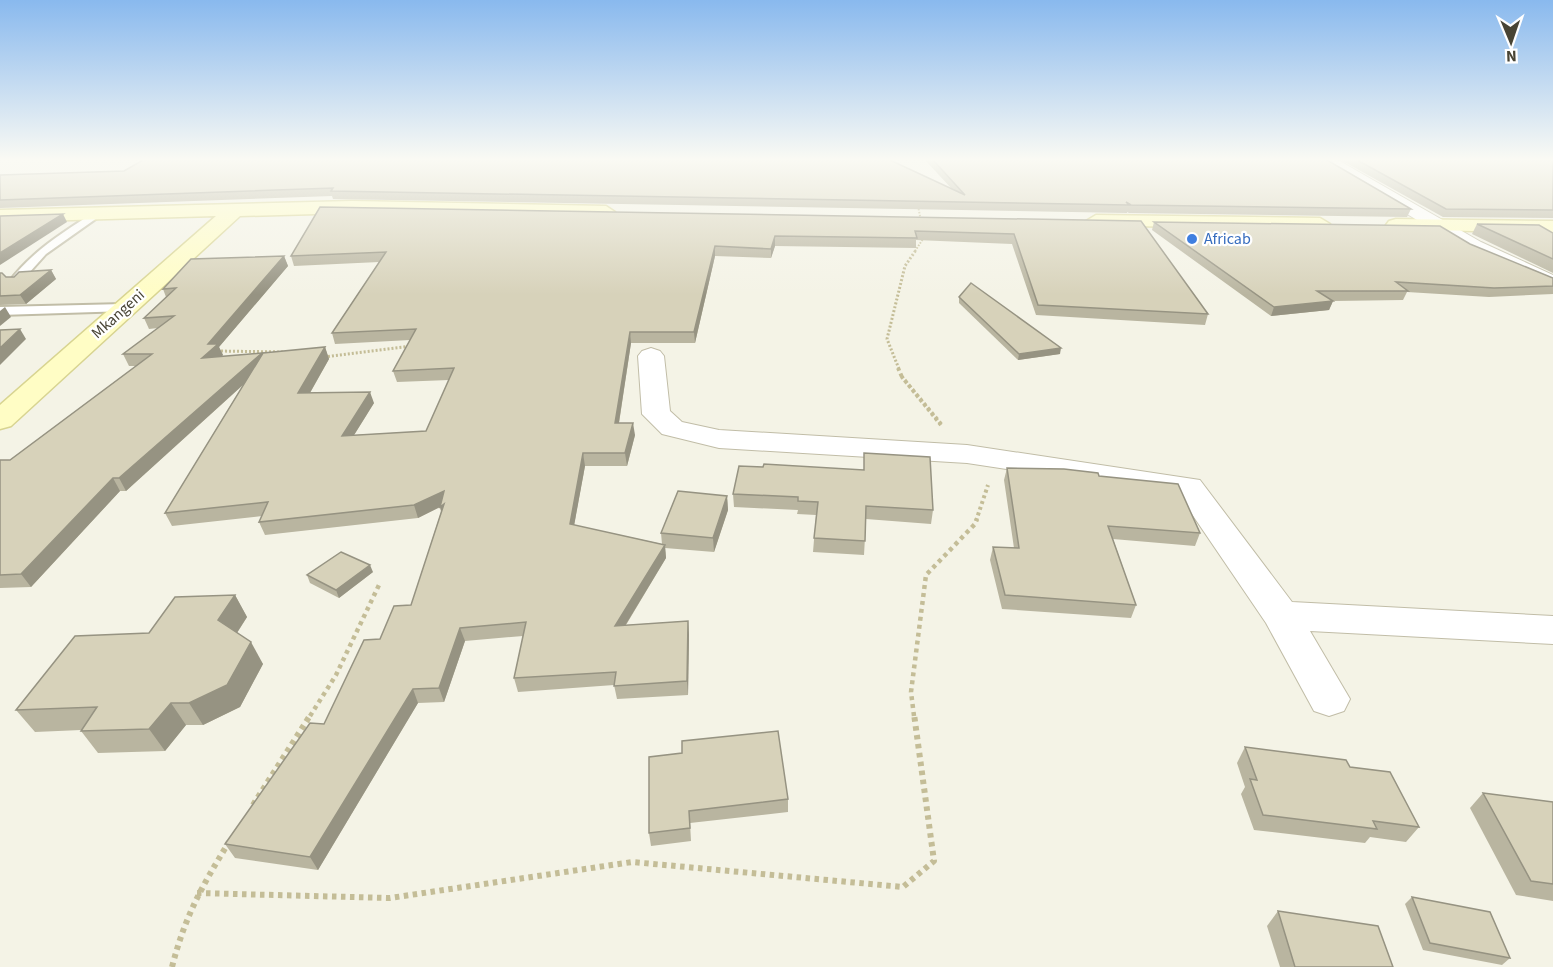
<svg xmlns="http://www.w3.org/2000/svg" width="1553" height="967" font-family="'Source Sans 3',sans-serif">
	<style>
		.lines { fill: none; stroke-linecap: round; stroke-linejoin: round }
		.lane-casing { stroke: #c1bda7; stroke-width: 4 }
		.street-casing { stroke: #c1bda7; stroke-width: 2 }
		.secondary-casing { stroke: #d8d491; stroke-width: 3 }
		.path-far4 { stroke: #c4bd97; stroke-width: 2; stroke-dasharray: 1.5 1.5; stroke-linecap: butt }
		.path-far3 { stroke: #c4bd97; stroke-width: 3; stroke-dasharray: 2 2; stroke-linecap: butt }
		.path-far2 { stroke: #c4bd97; stroke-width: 4; stroke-dasharray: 3 3; stroke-linecap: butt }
		.path-far1 { stroke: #c4bd97; stroke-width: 4.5; stroke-dasharray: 4 4; stroke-linecap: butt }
		.path { stroke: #c4bd97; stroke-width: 6; stroke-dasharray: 4.5 4.5; stroke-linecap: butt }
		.lane { fill: #fff; fill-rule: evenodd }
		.street { fill: #fff; fill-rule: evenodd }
		.secondary { fill: #fffdc5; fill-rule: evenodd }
		.wall { fill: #b9b5a0 }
		.shaded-wall { fill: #969382 }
		.building { fill: #d7d2ba; stroke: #969382; stroke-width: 1.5 }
		.shop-dot { fill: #3f7fe0; stroke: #fff; stroke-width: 2 }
		.labels { text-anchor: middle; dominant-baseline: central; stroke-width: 4.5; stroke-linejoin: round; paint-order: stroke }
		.far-shop-label { font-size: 16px; fill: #366cbe; stroke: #fff; text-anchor: start }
		.far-street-label { font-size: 16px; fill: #484434; stroke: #fff }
	</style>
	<rect width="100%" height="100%" fill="#f4f3e6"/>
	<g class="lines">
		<!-- lane casing -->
		<g class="lane-casing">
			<g id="lane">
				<path d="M 96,211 L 104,213 L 46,254 L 19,284 L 11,284 L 9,282 C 32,251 64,232 96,211 Z"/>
				<path d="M 124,304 L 130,308 L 128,311 L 0,315 L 0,307 Z"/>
			</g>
		</g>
		<!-- street casing -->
		<g class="street-casing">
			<g id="street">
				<path d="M 1321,160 L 1338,160 L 1481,242 L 1553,275 L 1553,289 L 1467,250 L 1322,163 Z"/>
				<path d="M 651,348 L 660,351 L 664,356 L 670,411 L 682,422 L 719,430 L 967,445 L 1200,480 L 1292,602 L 1553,616 L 1553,644 L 1310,631 L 1350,699 L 1344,711 L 1329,716 L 1314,711 L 1266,623 L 1179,495 L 967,463 L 719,448 L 662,434 L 642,414 L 638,356 L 642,351 Z"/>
			</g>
		</g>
		<!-- secondary casing -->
		<g class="secondary-casing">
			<g id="secondary">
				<path d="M 352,201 L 606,206 L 615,212 L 606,218 L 352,213 L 240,216 L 11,426 L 0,429 L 0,405 L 216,216 L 0,222 L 0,210 Z"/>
				<path d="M 1096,215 L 1320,218 L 1330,224 L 1320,230 L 1089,225 L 1086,221 Z"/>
				<path d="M 1396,219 L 1553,221 L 1553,233 L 1389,229 L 1386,225 L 1389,221 Z"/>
			</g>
		</g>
		<!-- path-far4 -->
		<g class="path-far4">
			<path d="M 918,206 L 921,221"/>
			<path d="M 915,251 L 923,239"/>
		</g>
		<!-- path-far3 -->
		<g class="path-far3">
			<path d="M 217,351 L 285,352"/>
			<path d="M 324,357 L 412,346"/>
			<path d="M 899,369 L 887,339 L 905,266 L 916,250"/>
		</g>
		<!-- path-far2 -->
		<g class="path-far2">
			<path d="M 898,368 L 902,377"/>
			<path d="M 941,424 L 902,377 L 941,425"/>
			<path d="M 976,521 L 988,485"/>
		</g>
		<!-- path-far1 -->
		<g class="path-far1">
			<path d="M 310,716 L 336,675 L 379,585"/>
			<path d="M 914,716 L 911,692 L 926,575 L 975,524 L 977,519"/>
		</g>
		<!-- path -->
		<g class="path">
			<path d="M 253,805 L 311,714"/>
			<path d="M 197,893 L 390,898 L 632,862 L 903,887 L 934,861 L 914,714"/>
			<path d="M 172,967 C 185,916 202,886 229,842"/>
		</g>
		<!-- lane -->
		<use href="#lane" class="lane"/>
		<!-- street -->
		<use href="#street" class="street"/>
		<!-- secondary -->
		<use href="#secondary" class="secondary"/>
	</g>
	<!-- wall -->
	<g class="wall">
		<path d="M 925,160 L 1327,160 L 1411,209 L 1407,217 L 1129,213 L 1127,212 L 1127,213 L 333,199 L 332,196 L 0,208 L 0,175 L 951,188 Z"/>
		<path d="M 1341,160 L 1553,160 L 1553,218 L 1443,217 Z"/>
		<path d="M 1141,221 L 1208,314 L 1205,325 L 1036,315 L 1012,244 L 916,240 L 916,248 L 775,246 L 771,258 L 715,256 L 695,343 L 631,343 L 619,423 L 635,435 L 627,466 L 585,466 L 574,525 L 662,544 L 661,533 L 727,496 L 728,510 L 714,552 L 665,548 L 666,558 L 626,625 L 688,621 L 689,635 L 688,695 L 617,699 L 614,685 L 518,692 L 514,678 L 523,636 L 465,641 L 444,702 L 418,703 L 318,870 L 235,858 L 225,844 L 324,724 L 380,639 L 411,605 L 441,512 L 440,507 L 418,518 L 265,535 L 259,522 L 262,516 L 172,526 L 165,513 L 243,385 L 126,491 L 120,491 L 31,587 L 0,588 L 0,460 L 10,460 L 136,366 L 129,366 L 123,354 L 158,328 L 149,329 L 144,318 L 166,297 L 163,289 L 284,256 L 288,266 L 219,347 L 223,355 L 221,357 L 262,354 L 325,347 L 329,359 L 310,393 L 374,403 L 354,435 L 426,431 L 449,380 L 397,382 L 393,371 L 410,340 L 335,344 L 332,333 L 379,262 L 294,266 L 291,256 Z"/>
		<path d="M 1154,222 L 1470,244 L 1553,278 L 1553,294 L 1489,297 L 1407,292 L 1403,300 L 1333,301 L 1329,310 L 1271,316 L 1152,230 Z"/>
		<path d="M 1477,224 L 1553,233 L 1553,273 L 1472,234 Z"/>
		<path d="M 51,270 L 56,279 L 26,304 L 0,305 L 0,273 L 6,277 L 14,277 Z"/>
		<path d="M 959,297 L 1060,354 L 1018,360 L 959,303 Z"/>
		<path d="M 739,466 L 933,510 L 931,524 L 866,519 L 864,555 L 813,552 L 816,515 L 797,514 L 798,510 L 734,507 L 733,494 Z"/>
		<path d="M 1007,468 L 1099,476 L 1200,533 L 1195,546 L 1113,539 L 1136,605 L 1131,618 L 1002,609 L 990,560 L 993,547 L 1014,548 L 1004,480 Z"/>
		<path d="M 373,572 L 339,598 L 310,583 L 307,575 Z"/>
		<path d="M 235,595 L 247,617 L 237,633 L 263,664 L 240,707 L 203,725 L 186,725 L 165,751 L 98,753 L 81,731 L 81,730 L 35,732 L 16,710 L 149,633 Z"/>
		<path d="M 1245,747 L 1350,767 L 1419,827 L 1406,842 L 1370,837 L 1365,843 L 1254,830 L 1241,794 L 1245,787 L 1237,763 Z"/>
		<path d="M 649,757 L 788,799 L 788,812 L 690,823 L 691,841 L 651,846 L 649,833 Z"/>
		<path d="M 1483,793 L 1553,802 L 1553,901 L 1516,895 L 1470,808 Z"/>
		<path d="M 1412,897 L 1510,958 L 1502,965 L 1423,950 L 1405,904 Z"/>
		<path d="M 1278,911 L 1393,967 L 1280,967 L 1267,926 Z"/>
	</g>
	<!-- shaded-wall -->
	<g class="shaded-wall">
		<path d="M 63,214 L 67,222 L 0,265 L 0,253 Z"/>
		<path d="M 775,236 L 775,246 L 771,258 L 771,249 Z"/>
		<path d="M 715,246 L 715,256 L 695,343 L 694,332 Z"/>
		<path d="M 284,256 L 288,266 L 219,347 L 223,355 L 207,370 L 202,358 L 208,344 Z"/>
		<path d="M 51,270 L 56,279 L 26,304 L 20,295 Z"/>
		<path d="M 1333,301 L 1329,310 L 1271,316 L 1274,307 Z"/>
		<path d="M 5,307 L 11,317 L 0,326 L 0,311 Z"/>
		<path d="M 20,329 L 26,339 L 0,365 L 0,348 Z"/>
		<path d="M 630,332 L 631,343 L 617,435 L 615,423 Z"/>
		<path d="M 325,347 L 329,359 L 303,405 L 298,393 Z"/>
		<path d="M 1061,348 L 1060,354 L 1018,360 L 1019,354 Z"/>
		<path d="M 262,353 L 266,364 L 126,491 L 119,478 Z"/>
		<path d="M 370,392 L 374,403 L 346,448 L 342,436 Z"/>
		<path d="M 633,423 L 635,435 L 627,466 L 625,453 Z"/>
		<path d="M 583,453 L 585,466 L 572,537 L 570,524 Z"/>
		<path d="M 113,478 L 120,491 L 31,587 L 21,574 Z"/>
		<path d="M 444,491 L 444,520 L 440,507 L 418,518 L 414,505 Z"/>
		<path d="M 727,496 L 728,510 L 714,552 L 713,538 Z"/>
		<path d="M 665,545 L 666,558 L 617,639 L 615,626 Z"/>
		<path d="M 370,565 L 373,572 L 339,598 L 336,590 Z"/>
		<path d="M 235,595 L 247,617 L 231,642 L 218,620 Z"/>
		<path d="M 688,621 L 689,635 L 688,695 L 687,681 Z"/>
		<path d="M 460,628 L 465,641 L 444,702 L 439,688 Z"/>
		<path d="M 251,642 L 263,664 L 240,707 L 203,725 L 189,703 Z"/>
		<path d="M 413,689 L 418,703 L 318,870 L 310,857 Z"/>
		<path d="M 171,703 L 186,725 L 165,751 L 149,729 Z"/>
	</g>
	<!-- building -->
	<g class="building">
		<path d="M 143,160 L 890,160 L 965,195 L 933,160 L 1327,160 L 1411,209 L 1131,205 L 1126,202 L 1129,205 L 331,191 L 333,188 L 0,200 L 0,175 L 124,171 Z"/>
		<path d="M 1357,160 L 1553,160 L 1553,210 L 1446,209 Z"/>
		<path d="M 320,207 L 1141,221 L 1208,314 L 1038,305 L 1014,234 L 915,231 L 917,238 L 775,236 L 771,249 L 715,246 L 694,332 L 630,332 L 615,423 L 633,423 L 625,453 L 583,453 L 570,524 L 665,545 L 615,626 L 688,621 L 687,681 L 614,686 L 616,672 L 514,678 L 526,622 L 460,628 L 439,688 L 413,689 L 310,857 L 225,844 L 310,723 L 324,724 L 364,640 L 380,639 L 394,606 L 411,605 L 444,504 L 440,507 L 444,491 L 414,505 L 259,522 L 268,502 L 165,513 L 263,353 L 325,347 L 298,393 L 370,392 L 342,436 L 426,431 L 454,368 L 393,371 L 416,329 L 332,333 L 386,252 L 291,256 Z"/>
		<path d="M 63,214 L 0,253 L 0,216 Z"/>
		<path d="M 1154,222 L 1440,226 L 1470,244 L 1553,278 L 1553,286 L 1494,288 L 1396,282 L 1408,291 L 1317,291 L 1333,301 L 1274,307 Z"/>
		<path d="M 1477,224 L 1539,225 L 1553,233 L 1553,259 Z"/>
		<path d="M 284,256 L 208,344 L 218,344 L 202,358 L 262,353 L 119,478 L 113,478 L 21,574 L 0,575 L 0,460 L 10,460 L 152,354 L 123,354 L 174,316 L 144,318 L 176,288 L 163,289 L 191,259 Z"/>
		<path d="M 51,270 L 20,295 L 0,296 L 0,273 L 2,273 L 6,277 L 14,277 L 19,272 Z"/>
		<path d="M 971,283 L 1061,348 L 1019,354 L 959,297 Z"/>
		<path d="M 20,329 L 0,348 L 0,330 Z"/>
		<path d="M 864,453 L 930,457 L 933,510 L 866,506 L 865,541 L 814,538 L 818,502 L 798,501 L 798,497 L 733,494 L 739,466 L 763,467 L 764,464 L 864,470 Z"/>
		<path d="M 1007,468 L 1064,469 L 1098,473 L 1099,476 L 1178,484 L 1200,533 L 1108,526 L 1136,605 L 1005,595 L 993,547 L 1019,548 Z"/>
		<path d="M 678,491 L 727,496 L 713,538 L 661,533 Z"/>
		<path d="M 341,552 L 370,565 L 336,590 L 307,575 Z"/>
		<path d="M 235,595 L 218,620 L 251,642 L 227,685 L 189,703 L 171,703 L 149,729 L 81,731 L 97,707 L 16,710 L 75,636 L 149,633 L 175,597 Z"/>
		<path d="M 778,731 L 788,799 L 689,811 L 690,828 L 649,833 L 649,757 L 682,753 L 682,741 Z"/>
		<path d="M 1245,747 L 1346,760 L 1350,767 L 1390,772 L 1419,827 L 1373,821 L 1377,829 L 1263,815 L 1250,779 L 1257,780 Z"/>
		<path d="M 1483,793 L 1553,802 L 1553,884 L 1531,881 Z"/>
		<path d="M 1412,897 L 1490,912 L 1510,958 L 1430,943 Z"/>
		<path d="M 1278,911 L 1378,926 L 1393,967 L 1295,967 Z"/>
	</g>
	<!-- sky -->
	<linearGradient id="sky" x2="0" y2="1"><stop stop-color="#89b9ee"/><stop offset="0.54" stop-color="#fafaf4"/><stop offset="1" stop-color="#fafaf4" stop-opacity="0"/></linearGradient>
	<rect width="1553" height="295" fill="url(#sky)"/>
	<!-- markers -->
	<circle class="shop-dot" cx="1192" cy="239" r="6"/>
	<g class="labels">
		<!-- far-shop labels -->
		<g class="far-shop-label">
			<text x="1204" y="239">Africab</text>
		</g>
		<!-- far-street labels -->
		<g class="far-street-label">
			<text transform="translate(118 314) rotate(-42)">Mkangeni</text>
		</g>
	</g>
	<!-- north arrow -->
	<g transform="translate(1511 42) rotate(178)" stroke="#ffffff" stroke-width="4.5" paint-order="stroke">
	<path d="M0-4.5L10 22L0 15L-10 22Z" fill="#484434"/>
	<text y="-9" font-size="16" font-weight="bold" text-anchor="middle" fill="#484434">N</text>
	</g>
</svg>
